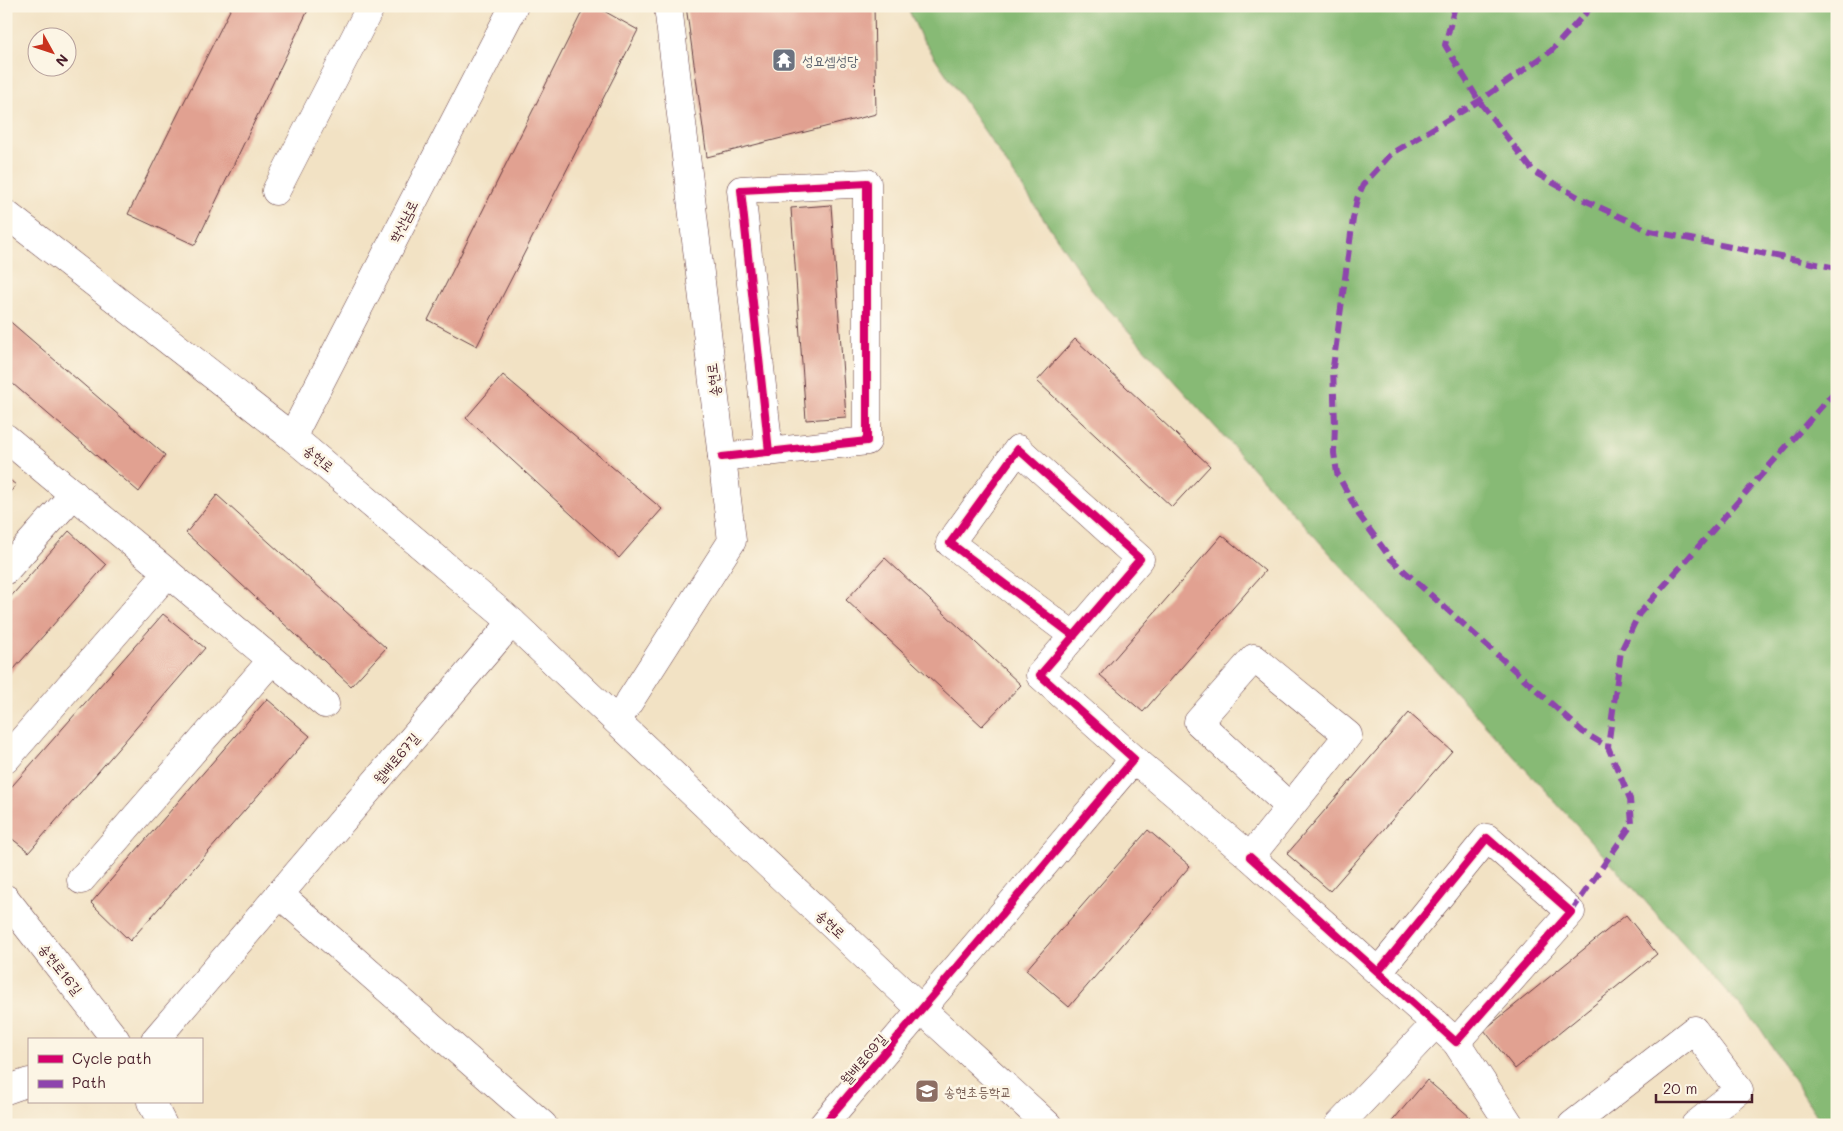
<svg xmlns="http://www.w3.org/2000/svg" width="1843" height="1131" font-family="Mali,'Poor Story',sans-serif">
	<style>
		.forest { fill: #87ba74; stroke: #686c50 }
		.building { fill: #e1a191 }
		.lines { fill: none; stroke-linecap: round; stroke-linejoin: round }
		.minor-casing { stroke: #633c42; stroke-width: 29 }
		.major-casing { stroke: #633c42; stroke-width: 29 }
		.minor { stroke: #fff; stroke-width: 28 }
		.major { stroke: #fff; stroke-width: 28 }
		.quiet { stroke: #8e44ad; stroke-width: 6; stroke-dasharray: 12 6; stroke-linecap: butt }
		.cycleway-casing { stroke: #fcf5e5; stroke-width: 11 }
		.cycleway { stroke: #d6006c; stroke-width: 8 }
		.labels { text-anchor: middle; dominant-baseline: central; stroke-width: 5; stroke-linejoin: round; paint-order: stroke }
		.worship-label { font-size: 14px; fill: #5b616d; stroke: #fcf5e5; text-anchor: start }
		.street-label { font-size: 14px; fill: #4a1f2b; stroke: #fcf5e5 }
		.education-label { font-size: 14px; fill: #785e54; stroke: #fcf5e5; text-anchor: start }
	</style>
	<rect width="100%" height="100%" fill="#fcf5e5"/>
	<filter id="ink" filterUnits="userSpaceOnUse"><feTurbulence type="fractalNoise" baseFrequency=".02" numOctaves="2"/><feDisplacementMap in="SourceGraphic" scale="10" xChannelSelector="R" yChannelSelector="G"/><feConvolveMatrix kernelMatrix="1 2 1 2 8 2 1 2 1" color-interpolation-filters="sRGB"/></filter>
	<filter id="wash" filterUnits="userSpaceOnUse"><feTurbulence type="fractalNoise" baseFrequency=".0096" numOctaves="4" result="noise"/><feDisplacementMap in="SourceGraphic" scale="20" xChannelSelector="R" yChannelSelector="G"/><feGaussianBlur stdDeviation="1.12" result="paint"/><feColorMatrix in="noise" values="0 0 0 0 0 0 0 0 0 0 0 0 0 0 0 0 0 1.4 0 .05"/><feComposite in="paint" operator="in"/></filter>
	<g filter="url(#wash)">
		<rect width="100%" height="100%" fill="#f2e2c4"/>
		<!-- forest -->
		<path class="forest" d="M 907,6 L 1837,6 L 1837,1114 L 1829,1125 L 1823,1125 L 1760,1028 L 1094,293 L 921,37 Z"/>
		<g id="blocks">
			<!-- building -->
			<g class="building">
				<path d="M 232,6 L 310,6 L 195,245 L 128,214 Z"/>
				<path d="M 585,6 L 595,6 L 638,30 L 477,346 L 428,320 Z"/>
				<path d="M 686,6 L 874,6 L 876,114 L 707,157 Z"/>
				<path d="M 831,205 L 846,417 L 806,420 L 791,208 Z"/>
				<path d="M 6,318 L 165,455 L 139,492 L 6,378 Z"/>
				<path d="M 1075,339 L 1210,466 L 1172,507 L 1037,381 Z"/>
				<path d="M 503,375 L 662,509 L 619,558 L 466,418 Z"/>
				<path d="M 6,477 L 16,485 L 6,497 Z"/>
				<path d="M 217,495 L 386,648 L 351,686 L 186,533 Z"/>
				<path d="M 69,531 L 106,565 L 6,678 L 6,602 Z"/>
				<path d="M 1222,535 L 1265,571 L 1143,712 L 1100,675 Z"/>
				<path d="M 885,558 L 1021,685 L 982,726 L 846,600 Z"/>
				<path d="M 163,614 L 205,648 L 29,852 L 6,834 L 6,793 Z"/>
				<path d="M 267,699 L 310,736 L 130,941 L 91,903 Z"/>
				<path d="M 1409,713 L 1452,751 L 1330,891 L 1287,854 Z"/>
				<path d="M 1148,830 L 1190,866 L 1069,1007 L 1026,970 Z"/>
				<path d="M 1626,915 L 1657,954 L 1515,1069 L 1484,1030 Z"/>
				<path d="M 1427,1080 L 1470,1117 L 1464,1125 L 1389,1125 Z"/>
			</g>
		</g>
	</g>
	<g filter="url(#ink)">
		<use href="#blocks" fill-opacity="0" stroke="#633c42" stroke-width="1"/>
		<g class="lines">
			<!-- minor casing -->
			<g class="minor-casing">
				<g id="minor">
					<path d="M 276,191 L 371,6"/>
					<path d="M 6,438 L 168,573"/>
					<path d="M 722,457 L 867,441 L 867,183 L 741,190 L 769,452"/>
					<path d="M 6,570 L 74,494"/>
					<path d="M 617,721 L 732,541 L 668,6"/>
					<path d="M 6,759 L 168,573 L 325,704"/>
					<path d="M 1134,759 L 1250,857 L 1348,735 L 1254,658 L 1198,722 L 1290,807"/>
					<path d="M 1250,857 L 1456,1042 L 1571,912 L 1487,838 L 1378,972"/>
					<path d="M 81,880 L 272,660"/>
					<path d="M 279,894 L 543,1125"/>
					<path d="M 6,899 L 116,1040"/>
					<path d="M 155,1040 L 512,622"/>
					<path d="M 1456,1042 L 1510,1125"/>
					<path d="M 6,1090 L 29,1082"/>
					<path d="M 151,1102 L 163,1125"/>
					<path d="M 823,1125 L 1134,759 L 1040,675 L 1140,559 L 1018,449 L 950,543 L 1074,636"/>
					<path d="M 1339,1125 L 1436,1023"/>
					<path d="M 1572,1125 L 1694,1030 L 1739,1090 L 1695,1125"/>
				</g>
			</g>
			<!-- major casing -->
			<g class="major-casing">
				<g id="major">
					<path d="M 6,214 L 292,437 L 512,622 L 922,1010 L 1048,1125"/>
					<path d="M 292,437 L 514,6"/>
				</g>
			</g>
			<!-- minor -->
			<use href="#minor" class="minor"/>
			<!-- major -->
			<use href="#major" class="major"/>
			<!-- quiet -->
			<g class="quiet">
				<path d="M 1455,6 L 1445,45 L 1479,101 L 1534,172 L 1578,197 L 1650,231 L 1837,268"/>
				<path d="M 1592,6 L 1551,51 L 1479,101 L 1392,153 L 1363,185 L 1357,199 L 1353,219 L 1333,367 L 1335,425 L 1334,453 L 1337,473 L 1359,515 L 1391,559 L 1583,732 L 1608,747"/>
				<path d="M 1571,912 L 1632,824 L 1630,799 L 1608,747 L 1621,651 L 1639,614 L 1837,389"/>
			</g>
			<!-- cycleway casing -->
			<g class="cycleway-casing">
				<g id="cycleway">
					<path d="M 722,457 L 867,441 L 867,183 L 741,190 L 769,452"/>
					<path d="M 1250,857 L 1456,1042 L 1571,912 L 1487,838 L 1378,972"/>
					<path d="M 823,1125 L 1134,759 L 1040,675 L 1140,559 L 1018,449 L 950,543 L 1074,636"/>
				</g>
			</g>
			<!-- cycleway -->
			<use href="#cycleway" class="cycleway"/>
		</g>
	</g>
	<!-- icons -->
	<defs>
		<g id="temple-square" transform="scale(1.25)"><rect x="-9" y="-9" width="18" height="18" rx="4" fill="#6b7280" stroke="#fcf5e5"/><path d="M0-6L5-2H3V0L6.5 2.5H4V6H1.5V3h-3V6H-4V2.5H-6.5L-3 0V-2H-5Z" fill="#fff"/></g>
		<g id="school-square" transform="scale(1.25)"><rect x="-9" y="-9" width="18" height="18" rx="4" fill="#8d6e63" stroke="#fcf5e5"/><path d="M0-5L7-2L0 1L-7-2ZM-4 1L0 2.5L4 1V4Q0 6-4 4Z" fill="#fff"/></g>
	</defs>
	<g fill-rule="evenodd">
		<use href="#temple-square" x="784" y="60"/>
		<use href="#school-square" x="927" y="1091"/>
	</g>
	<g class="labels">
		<!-- worship labels -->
		<g class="worship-label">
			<text x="802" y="60">성요셉성당</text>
		</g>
		<!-- street labels -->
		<g class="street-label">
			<text transform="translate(403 221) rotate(-63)">학산남로</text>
			<text transform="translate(713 380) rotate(-97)">송현로</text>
			<text transform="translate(319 458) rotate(39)">송현로</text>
			<text transform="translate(396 758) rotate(-50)">월배로67길</text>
			<text transform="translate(831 924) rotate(43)">송현로</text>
			<text transform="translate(61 969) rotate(52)">송현로16길</text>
			<text transform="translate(863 1059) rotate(-49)">월배로69길</text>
		</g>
		<!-- education labels -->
		<g class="education-label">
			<text x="944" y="1091">송현초등학교</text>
		</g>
	</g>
	<!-- margin -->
	<rect width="1843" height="1131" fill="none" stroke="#fcf5e5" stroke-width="25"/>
	<!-- legend -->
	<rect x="28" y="1038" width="175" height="65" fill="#fcf5e5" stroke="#b59f9b"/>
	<rect x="38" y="1055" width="25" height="8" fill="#d6006c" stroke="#b59f9b"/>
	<text x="72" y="1064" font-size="15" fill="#4a1f2b">Cycle path</text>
	<rect x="38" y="1080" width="25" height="8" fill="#8e44ad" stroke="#b59f9b"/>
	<text x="72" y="1088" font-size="15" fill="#4a1f2b">Path</text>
	<!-- north arrow -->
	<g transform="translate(52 52) rotate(130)"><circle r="24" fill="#fcf5e5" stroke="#b59f9b"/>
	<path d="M0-4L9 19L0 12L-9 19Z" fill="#c8321e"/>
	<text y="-8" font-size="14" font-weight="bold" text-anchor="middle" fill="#4a1f2b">N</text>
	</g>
	<!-- scale -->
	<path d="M1656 1094v8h96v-8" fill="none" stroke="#4a1f2b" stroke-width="2.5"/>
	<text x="1663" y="1094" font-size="15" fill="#4a1f2b" stroke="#fcf5e5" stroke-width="4" paint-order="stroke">20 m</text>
</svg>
